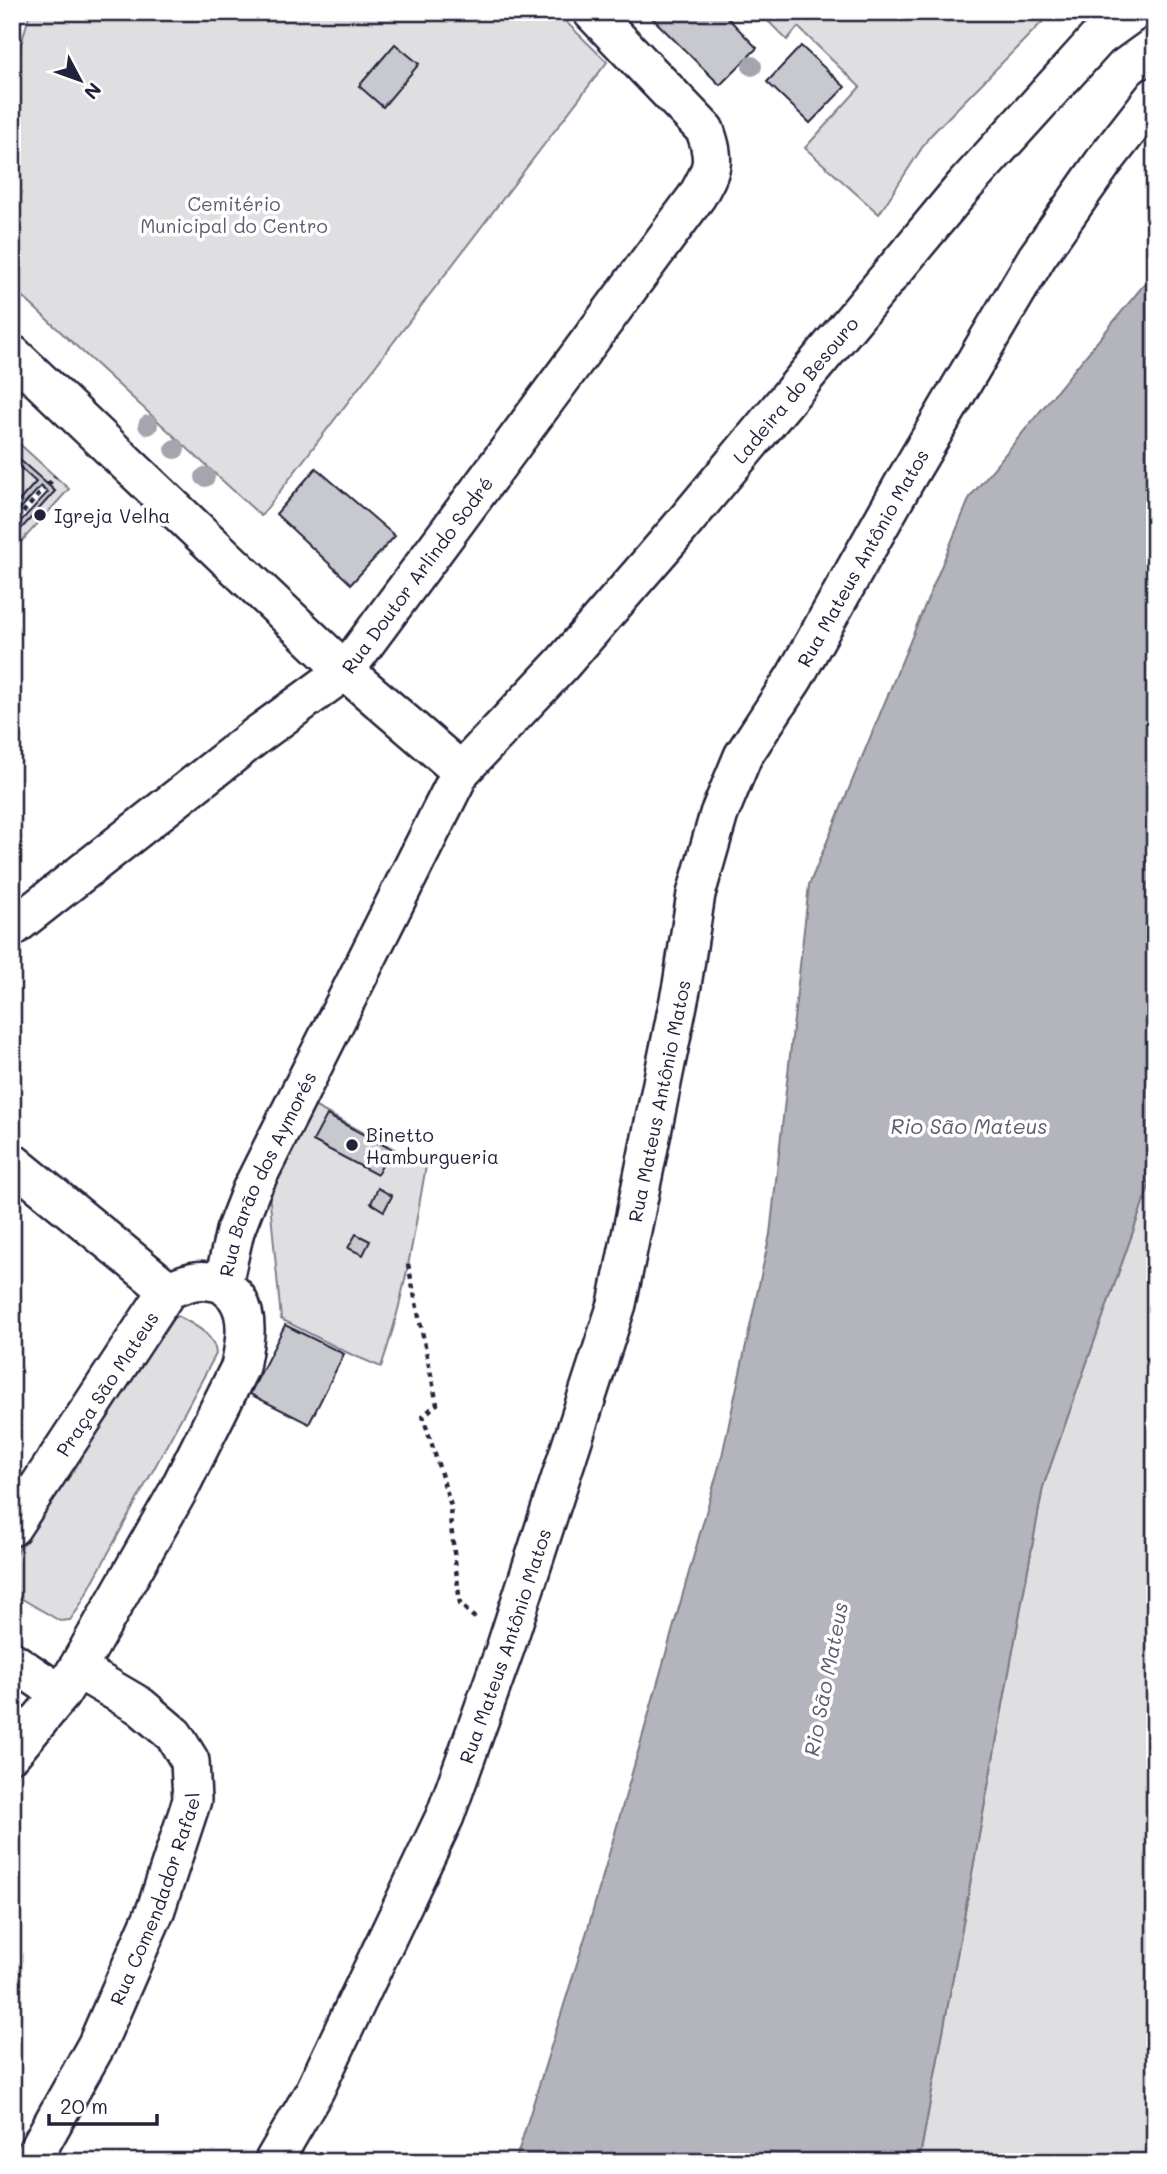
<svg xmlns="http://www.w3.org/2000/svg" width="1167" height="2174" font-family="Mali,sans-serif">
	<style>
		.green { fill: #dfdfe2; stroke: #80808e; stroke-width: 2 }
		.water { fill: #b4b4bc; stroke: #7a7a88; stroke-width: 2 }
		.building { fill: #c8c8cf; stroke: #22223b; stroke-width: 2; fill-rule: evenodd }
		.lines { fill: none; stroke-linecap: round; stroke-linejoin: round }
		.street-casing { stroke: #22223b; stroke-width: 42 }
		.path { stroke: #22223b; stroke-width: 4.5; stroke-dasharray: 5 5; stroke-linecap: butt }
		.street { stroke: #fff; stroke-width: 37 }
		.tree { fill: #a5a5af }
		.poi-dot { fill: #22223b; stroke: #fff; stroke-width: 2.5 }
		.labels { text-anchor: middle; dominant-baseline: central; stroke-width: 7; stroke-linejoin: round; paint-order: stroke }
		.park-label { font-size: 19px; fill: #5b5b6d; stroke: #fff }
		.street-label { font-size: 19px; fill: #22223b; stroke: #fff }
		.poi-label { font-size: 19px; fill: #22223b; stroke: #fff; text-anchor: start }
		.water-label { font-size: 21px; font-style: italic; fill: #5c5c6f; stroke: #fff }
	</style>
	<rect width="100%" height="100%" fill="#fff"/>
	<filter id="ink" filterUnits="userSpaceOnUse"><feTurbulence type="fractalNoise" baseFrequency=".0143" numOctaves="2"/><feDisplacementMap in="SourceGraphic" scale="14" xChannelSelector="R" yChannelSelector="G"/><feConvolveMatrix kernelMatrix="1 2 1 2 8 2 1 2 1" color-interpolation-filters="sRGB"/></filter>
	<g filter="url(#ink)">
		<!-- green -->
		<g class="green">
			<path d="M 30,12 L 556,12 L 607,62 L 261,516 L 12,287 L 12,78 Z"/>
			<path d="M 759,12 L 1052,12 L 929,137 L 879,214 L 805,148 L 860,87 L 798,27 L 787,40 Z"/>
			<path d="M 12,437 L 69,489 L 12,552 L 12,539 L 55,491 L 12,453 Z"/>
			<path d="M 12,460 L 36,482 L 12,509 Z"/>
			<path d="M 312,1105 L 426,1166 C 414,1233 404,1302 381,1367 L 348,1353 L 281,1319 L 269,1192 Z"/>
			<path d="M 1155,1169 L 1155,2162 L 919,2162 L 1043,1487 Z"/>
			<path d="M 178,1316 C 194,1325 215,1334 216,1354 L 78,1609 L 70,1620 L 60,1621 L 12,1593 L 12,1560 L 150,1336 L 162,1322 Z"/>
		</g>
		<!-- water -->
		<path class="water" d="M 1155,271 L 1155,1169 L 1043,1487 L 919,2162 L 515,2162 L 588,1928 L 722,1456 L 770,1234 L 809,885 L 970,497 Z"/>
		<!-- building -->
		<g class="building">
			<path d="M 646,12 L 722,12 L 757,48 L 720,85 Z"/>
			<path d="M 395,44 L 419,64 L 383,107 L 359,86 Z"/>
			<path d="M 801,46 L 845,87 L 810,123 L 767,82 Z"/>
			<path d="M 12,453 L 55,491 L 12,539 L 12,531 L 16,527 L 12,524 L 12,509 L 36,482 L 12,460 ZM 41,486 L 48,492 L 19,523 L 13,517 Z"/>
			<path d="M 316,468 L 395,536 L 351,584 L 276,514 Z"/>
			<path d="M 327,1115 L 391,1149 L 377,1175 L 313,1141 Z"/>
			<path d="M 378,1188 L 392,1196 L 384,1211 L 371,1203 Z"/>
			<path d="M 356,1234 L 370,1241 L 363,1255 L 348,1248 Z"/>
			<path d="M 285,1325 L 344,1354 L 309,1424 L 250,1394 Z"/>
			<path d="M 12,1689 L 21,1695 L 12,1706 Z"/>
		</g>
		<g class="lines">
			<!-- street casing -->
			<g class="street-casing">
				<g id="street">
					<path d="M 12,354 L 345,671 L 461,771"/>
					<path id="s1" d="M 12,928 L 256,736 L 345,671 L 697,196 C 713,168 716,161 705,130 L 592,12"/>
					<path d="M 12,1162 L 168,1290"/>
					<path id="s2" d="M 223,1284 L 235,1231 L 251,1190 L 461,771 L 562,664 L 678,530 L 965,185 L 1098,38 L 1134,12"/>
					<path id="s3" d="M 12,1527 L 168,1290 C 190,1281 199,1277 223,1284"/>
					<path d="M 12,1661 L 61,1694"/>
					<path d="M 12,1753 L 61,1694 L 77,1669 L 177,1493 L 240,1367 C 244,1346 250,1320 238,1300 C 235,1294 228,1289 223,1284"/>
					<path id="s4" d="M 31,2162 L 97,2044 L 156,1909 L 192,1800 L 190,1761 L 174,1735 L 140,1706 L 77,1669"/>
					<path id="s5" d="M 273,2162 L 315,2090 L 445,1816 L 506,1646 L 617,1304 L 682,985 L 696,894 L 719,814 L 743,756 L 794,678 L 906,479 L 1037,257 L 1105,160 L 1155,96"/>
				</g>
			</g>
			<!-- path -->
			<g class="path">
				<path d="M 12,472 L 18,465"/>
				<path d="M 48,485 L 55,476"/>
				<path d="M 16,520 L 44,489"/>
				<path d="M 408,1264 L 437,1404 L 423,1416 L 451,1506 L 450,1517 L 460,1604 L 477,1620"/>
			</g>
			<!-- street -->
			<use href="#street" class="street"/>
		</g>
		<!-- trees -->
		<g class="tree">
			<circle cx="752" cy="66" r="10"/>
			<circle cx="148" cy="425" r="10"/>
			<circle cx="175" cy="449" r="10"/>
			<circle cx="205" cy="477" r="10"/>
		</g>
	</g>
	<!-- markers -->
	<g class="poi-dot">
		<circle cx="40" cy="515" r="7"/>
		<circle cx="352" cy="1145" r="7"/>
	</g>
	<g class="labels">
		<!-- park labels -->
		<g class="park-label">
			<text x="234" y="203">Cemitério<tspan x="234" dy="22">Municipal do Centro</tspan></text>
		</g>
		<!-- street labels -->
		<g class="street-label">
			<text stroke="none"><textPath href="#s2" startOffset="1074">Ladeira do Besouro</textPath></text>
			<text stroke="none"><textPath href="#s5" startOffset="1722">Rua Mateus Antônio Matos</textPath></text>
			<text stroke="none"><textPath href="#s1" startOffset="541">Rua Doutor Arlindo Sodré</textPath></text>
			<text stroke="none"><textPath href="#s5" startOffset="1134">Rua Mateus Antônio Matos</textPath></text>
			<text stroke="none"><textPath href="#s2" startOffset="119">Rua Barão dos Aymorés</textPath></text>
			<text stroke="none"><textPath href="#s3" startOffset="172">Praça São Mateus</textPath></text>
			<text stroke="none"><textPath href="#s5" startOffset="567">Rua Mateus Antônio Matos</textPath></text>
			<text stroke="none"><textPath href="#s4" startOffset="292">Rua Comendador Rafael</textPath></text>
		</g>
		<!-- poi labels -->
		<g class="poi-label">
			<text x="54" y="515">Igreja Velha</text>
			<text x="366" y="1134">Binetto<tspan x="366" dy="22">Hamburgueria</tspan></text>
		</g>
		<!-- water labels -->
		<g class="water-label">
			<text x="969" y="1125">Rio São Mateus</text>
			<text transform="translate(825 1679) rotate(-79)">Rio São Mateus</text>
		</g>
	</g>
	<!-- margin -->
	<rect width="1167" height="2174" fill="none" stroke="#fff" stroke-width="42"/>
	<rect x="21" y="21" width="1125" height="2132" fill="none" stroke="#22223b" stroke-width="2.5" filter="url(#ink)"/>
	<!-- north arrow -->
	<g transform="translate(80 80) rotate(131)" stroke="#ffffff" stroke-width="5" paint-order="stroke">
	<path d="M0-5L12 26L0 18L-12 26Z" fill="#22223b"/>
	<text y="-10" font-size="19" font-weight="bold" text-anchor="middle" fill="#22223b">N</text>
	</g>
	<!-- scale -->
	<path d="M49 2114v10h108v-10" fill="none" stroke="#22223b" stroke-width="3.5"/>
	<text x="60" y="2114" font-size="21" fill="#22223b" stroke="#ffffff" stroke-width="5" paint-order="stroke">20 m</text>
</svg>
